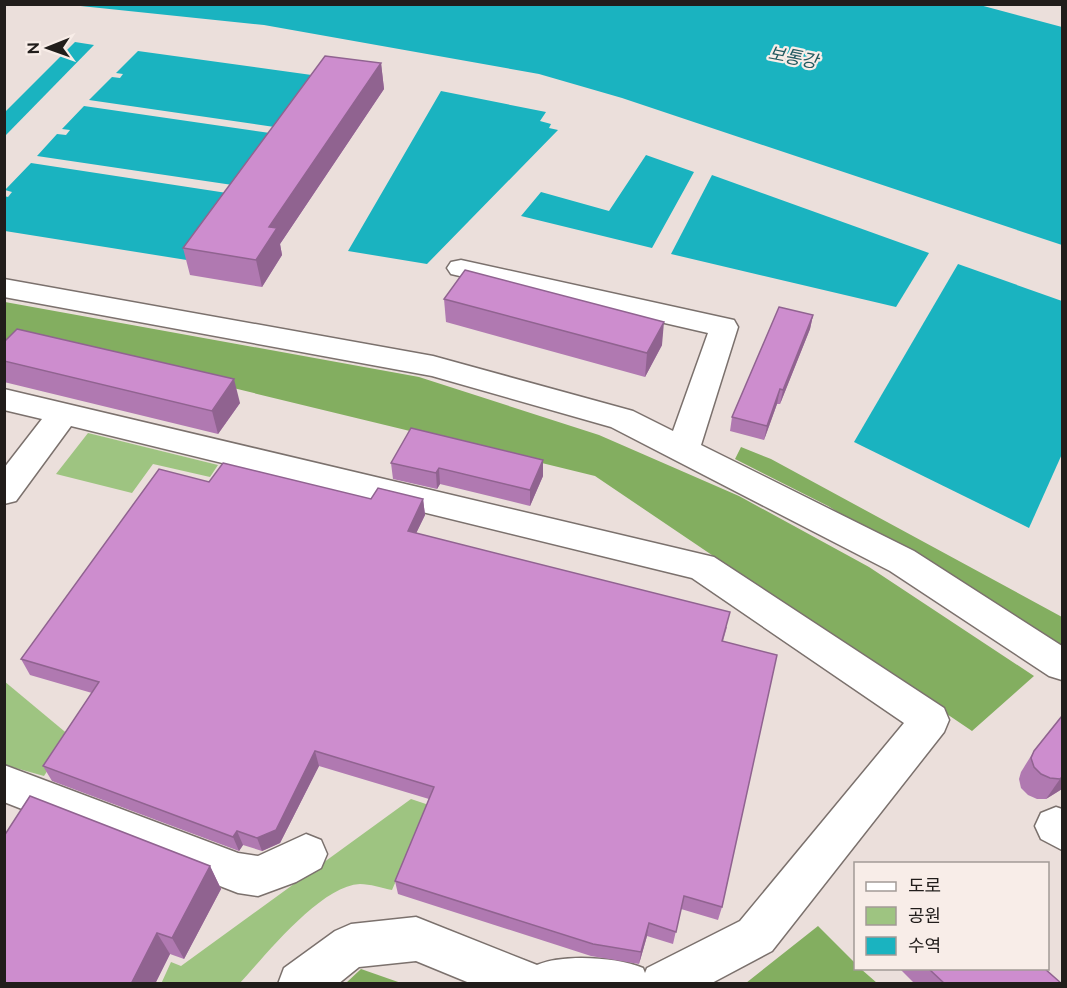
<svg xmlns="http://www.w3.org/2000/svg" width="1067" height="988" font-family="Raleway,'Noto Sans KR',sans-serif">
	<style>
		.green { fill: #9ec481 }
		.forest { fill: #83ae60 }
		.water { fill: #1ab3c0 }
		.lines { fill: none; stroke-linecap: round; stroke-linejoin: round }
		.minor-casing { stroke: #7b716d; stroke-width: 3 }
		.minor { fill: #fff; fill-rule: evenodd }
		.wall { fill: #b079b1 }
		.shaded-wall { fill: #906390 }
		.building { fill: #cd8dce; stroke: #906390; stroke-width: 1.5 }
		.labels { text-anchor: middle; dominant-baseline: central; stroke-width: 4.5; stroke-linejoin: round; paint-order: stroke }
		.far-water-label { font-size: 18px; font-style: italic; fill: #225a60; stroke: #f8ede8 }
	</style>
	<rect width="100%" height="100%" fill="#ebdfdb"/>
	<!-- green -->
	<g class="green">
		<path d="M 88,433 L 218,465 L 210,477 L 153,464 L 132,493 L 56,474 Z"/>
		<path d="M 4,681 L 70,736 L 44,776 L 5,765 Z"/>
		<path d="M 411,799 L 429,805 L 392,890 C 382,888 370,884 360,884 C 320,886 266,955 240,983 L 161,984 L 171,962 L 181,966 Z"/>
	</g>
	<!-- forest -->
	<g class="forest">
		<path d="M 5,302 L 419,377 L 599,435 L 739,496 L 869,567 L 1034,676 L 972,731 L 595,476 L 23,337 L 5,356 Z"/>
		<path d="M 741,447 L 771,459 L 1062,617 L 1062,650 L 828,506 L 735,459 Z"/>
		<path d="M 818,926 L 855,963 L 856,968 L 861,969 L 877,983 L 746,983 Z"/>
		<path d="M 361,969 L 401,983 L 346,983 Z"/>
	</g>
	<!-- water -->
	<g class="water">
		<path d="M 976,4 L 1062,27 L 1062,245 L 622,98 L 539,74 L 264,25 L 71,5 Z"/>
		<path d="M 75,42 L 94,45 L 5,136 L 5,112 Z"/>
		<path d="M 138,51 L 326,77 L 288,129 L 89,100 L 112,77 L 120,78 L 123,74 L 116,73 Z"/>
		<path d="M 441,91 L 546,112 L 540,121 L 551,124 L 549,128 L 558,130 L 427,264 L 348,251 Z"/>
		<path d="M 84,106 L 284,135 L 246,187 L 37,156 L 57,134 L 66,135 L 70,130 L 62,129 Z"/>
		<path d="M 646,155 L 694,172 L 652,248 L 521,216 L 541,192 L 609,211 Z"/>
		<path d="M 31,163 L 240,195 L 193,261 L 5,231 L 4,196 L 8,197 L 12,192 L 5,190 Z"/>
		<path d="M 712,175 L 929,253 L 896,307 L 671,254 Z"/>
		<path d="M 958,264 L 1062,301 L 1062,454 L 1029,528 L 854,442 Z"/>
	</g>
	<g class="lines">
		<!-- minor casing -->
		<g class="minor-casing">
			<g id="minor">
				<path d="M 461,260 L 734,320 L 738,327 L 701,445 L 914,551 L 1062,646 L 1062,680 L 1049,676 L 890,571 L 611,427 L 432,376 L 4,297 L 4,279 L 433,356 L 633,411 L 673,431 L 708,333 L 451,274 L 447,268 L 451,262 Z"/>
				<path d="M 4,389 L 714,557 L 944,708 L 949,720 L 944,732 L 772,951 L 710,984 L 472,984 L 416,961 L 359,967 L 338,984 L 278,984 L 284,968 L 335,931 L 351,924 L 416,917 L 537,965 C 563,954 617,957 643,968 L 645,973 L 647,968 L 740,921 L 904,723 L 692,578 L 71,426 L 16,501 L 4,504 L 4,468 L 42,419 L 4,410 Z"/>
				<path d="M 4,765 L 238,853 L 258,856 L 306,834 L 321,840 L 327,854 L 321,868 L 296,882 L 258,896 L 238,893 L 4,802 Z"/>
				<path d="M 1056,807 L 1062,809 L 1062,850 L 1041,839 L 1035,826 L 1041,813 Z"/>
			</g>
		</g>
		<!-- minor -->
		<use href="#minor" class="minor"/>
	</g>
	<!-- wall -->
	<g class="wall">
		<path d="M 381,63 L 384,89 L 280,244 L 282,255 L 262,287 L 190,275 L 183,248 Z"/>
		<path d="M 444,299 L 662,345 L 645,377 L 446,322 Z"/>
		<path d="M 813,315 L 810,329 L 780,404 L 777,404 L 764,440 L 730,431 L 732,417 Z"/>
		<path d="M 4,342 L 240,403 L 218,434 L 4,382 Z"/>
		<path d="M 391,463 L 543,476 L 530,506 L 440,484 L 437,489 L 393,479 Z"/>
		<path d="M 209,482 L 371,499 L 423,499 L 425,515 L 416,533 L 727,627 L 723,641 L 722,907 L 718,920 L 681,909 L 673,944 L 647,936 L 639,964 L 591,956 L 398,894 L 395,881 L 429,799 L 319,766 L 280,843 L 262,851 L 243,845 L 239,851 L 52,781 L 43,766 L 92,693 L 30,675 L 21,659 Z"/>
		<path d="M 1062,716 L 1062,789 L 1046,799 L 1037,799 L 1028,795 L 1021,788 L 1019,779 L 1021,772 L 1034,751 Z"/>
		<path d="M 210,866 L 221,889 L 184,959 L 170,954 L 155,984 L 4,984 Z"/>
		<path d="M 900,969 L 1045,969 L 1062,984 L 915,984 Z"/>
	</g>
	<!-- shaded-wall -->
	<g class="shaded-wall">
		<path d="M 381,63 L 384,89 L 280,244 L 282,255 L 262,287 L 256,260 L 269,227 Z"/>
		<path d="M 813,315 L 810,329 L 780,404 L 783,390 Z"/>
		<path d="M 664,322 L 662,345 L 645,377 L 647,353 Z"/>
		<path d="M 234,379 L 240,403 L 218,434 L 212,411 Z"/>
		<path d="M 780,389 L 777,404 L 764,440 L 767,426 Z"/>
		<path d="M 543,460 L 543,476 L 530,506 L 530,490 Z"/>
		<path d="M 439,468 L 440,484 L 437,489 L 436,473 Z"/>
		<path d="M 423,499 L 425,515 L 410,546 L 408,531 Z"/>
		<path d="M 315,751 L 319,766 L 280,843 L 262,851 L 257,838 Z"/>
		<path d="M 1062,777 L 1062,789 L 1046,799 L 1060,779 Z"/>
		<path d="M 237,831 L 243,845 L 239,851 L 233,837 Z"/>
		<path d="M 210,866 L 221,889 L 184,959 L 172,938 Z"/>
		<path d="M 649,923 L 647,936 L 639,964 L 641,952 Z"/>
		<path d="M 157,933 L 170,954 L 155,984 L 131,984 Z"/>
	</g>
	<!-- building -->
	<g class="building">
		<path d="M 325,56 L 381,63 L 269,227 L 277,228 L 256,260 L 183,248 Z"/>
		<path d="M 465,270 L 664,322 L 647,353 L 444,299 Z"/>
		<path d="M 779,307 L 813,315 L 783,390 L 780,389 L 767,426 L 732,417 Z"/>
		<path d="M 17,329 L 234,379 L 212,411 L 4,361 L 4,342 Z"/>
		<path d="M 411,428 L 543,460 L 530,490 L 439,468 L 436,473 L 391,463 Z"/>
		<path d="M 223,463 L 371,499 L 378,488 L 423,499 L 408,531 L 730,612 L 722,641 L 777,655 L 722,907 L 684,896 L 676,932 L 649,923 L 641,952 L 593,944 L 395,881 L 434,787 L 315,751 L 276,830 L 257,838 L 237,831 L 233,837 L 43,766 L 99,682 L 21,659 L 159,469 L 209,482 Z"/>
		<path d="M 1062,716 L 1062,777 L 1060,779 L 1050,778 L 1041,774 L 1034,767 L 1031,758 L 1034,751 Z"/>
		<path d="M 30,796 L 210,866 L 172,938 L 157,933 L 131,984 L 4,984 L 4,836 Z"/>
		<path d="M 929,969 L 1045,969 L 1062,984 L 945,984 Z"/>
	</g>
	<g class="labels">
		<!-- far-water labels -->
		<g class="far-water-label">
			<text transform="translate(793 57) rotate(11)">보통강</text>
		</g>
	</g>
	<!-- border -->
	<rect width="1067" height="988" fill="none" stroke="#211d1b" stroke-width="12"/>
	<!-- legend -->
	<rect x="854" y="862" width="195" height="108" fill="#f8ede8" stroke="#a29a96" stroke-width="1.5"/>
	<rect x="866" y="882" width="30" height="9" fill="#ffffff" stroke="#a29a96" stroke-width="1.5"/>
	<text x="908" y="892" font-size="18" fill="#211d1b">도로</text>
	<rect x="866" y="907" width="30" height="18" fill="#9ec481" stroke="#a29a96" stroke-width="1.5"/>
	<text x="908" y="922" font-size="18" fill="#211d1b">공원</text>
	<rect x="866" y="937" width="30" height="18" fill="#1ab3c0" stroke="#a29a96" stroke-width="1.5"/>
	<text x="908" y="952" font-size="18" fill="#211d1b">수역</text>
	<!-- north arrow -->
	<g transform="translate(48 48) rotate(269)" stroke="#f8ede8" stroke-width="4.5" paint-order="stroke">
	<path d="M0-4.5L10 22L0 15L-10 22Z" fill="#211d1b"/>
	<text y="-9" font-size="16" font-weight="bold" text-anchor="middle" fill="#211d1b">N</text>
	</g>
</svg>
